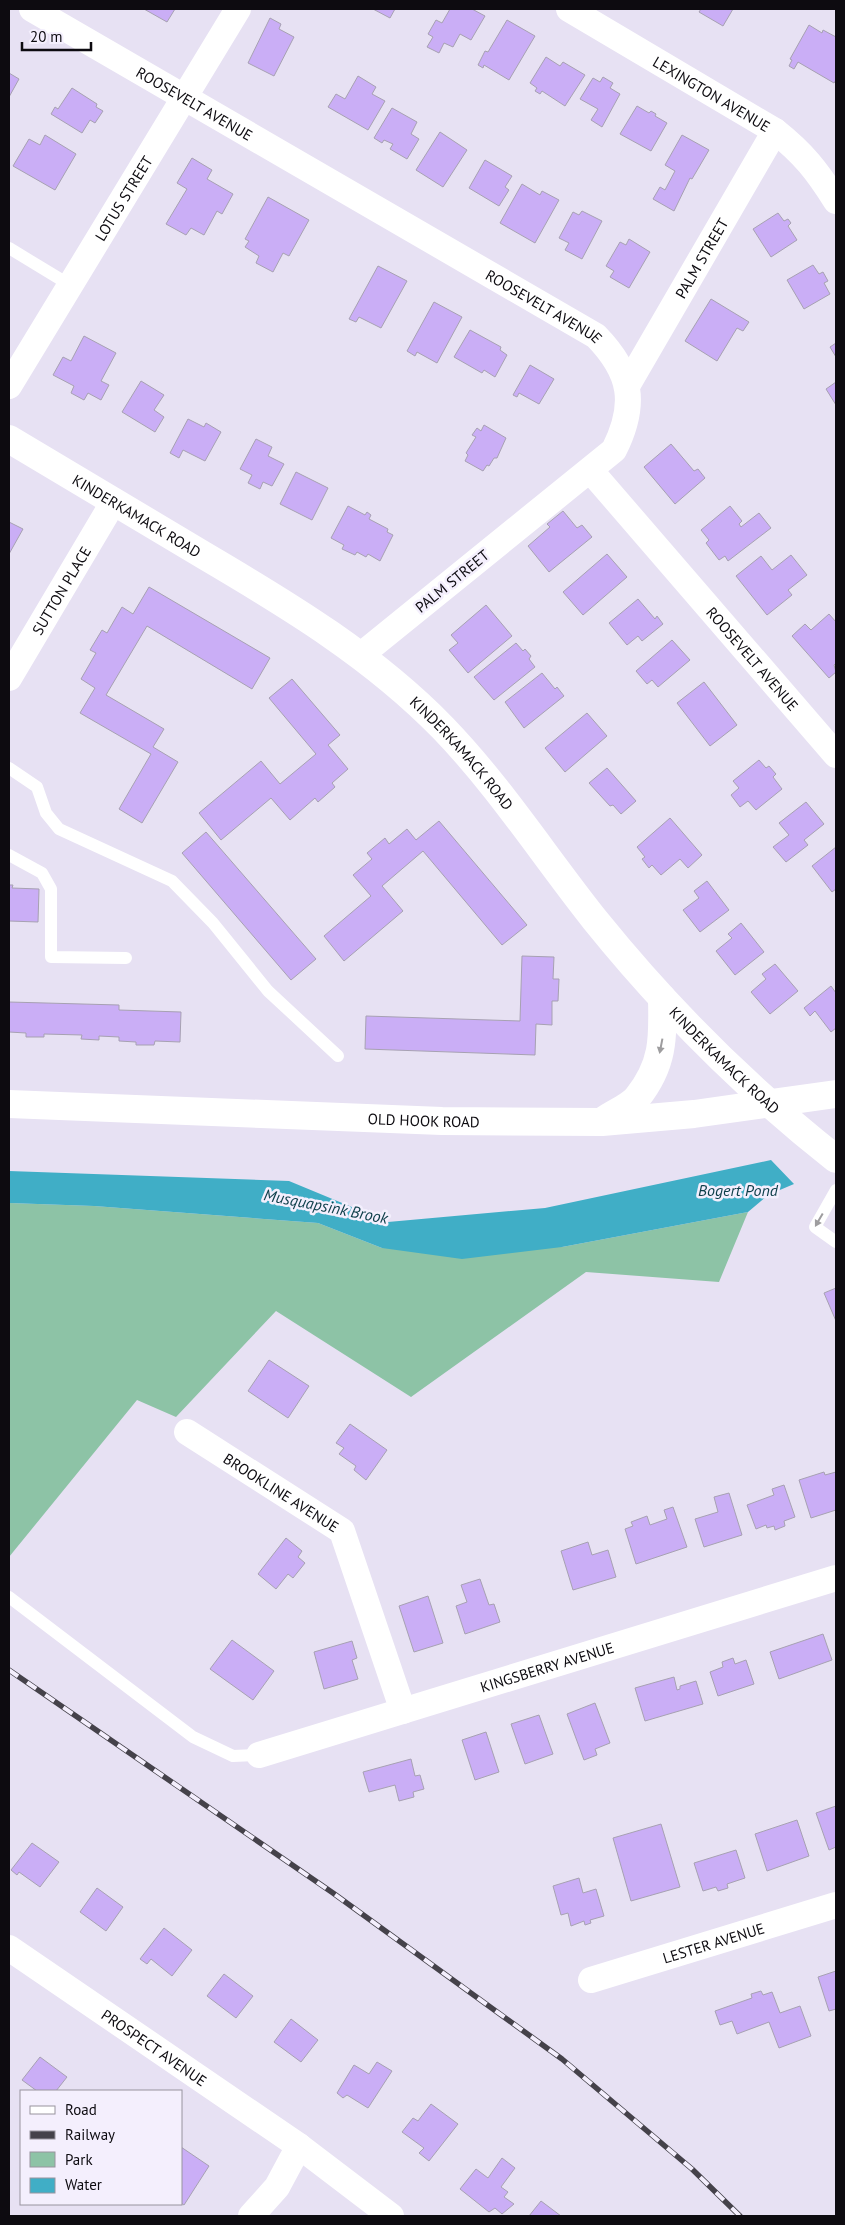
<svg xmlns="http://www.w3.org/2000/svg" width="845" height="2225" font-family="'PT Sans',sans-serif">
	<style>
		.green { fill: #8dc3a6 }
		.water { fill: #40aec6 }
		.building { fill: #caaef6; stroke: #a7a1b2 }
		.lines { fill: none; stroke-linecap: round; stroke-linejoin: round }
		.lane { stroke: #fff; stroke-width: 12 }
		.street { stroke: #fff; stroke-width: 26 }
		.primary { stroke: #fff; stroke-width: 28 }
		.rail-casing { stroke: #45424a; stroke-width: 5.5 }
		.rail { stroke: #f4effd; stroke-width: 4; stroke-dasharray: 11; stroke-linecap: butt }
		.oneway { fill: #9e9d9f }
		.labels { text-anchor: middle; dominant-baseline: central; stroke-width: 5; stroke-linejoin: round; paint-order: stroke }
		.street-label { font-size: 15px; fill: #0d0b10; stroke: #f4effd }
		.water-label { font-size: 16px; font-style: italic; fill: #0d3e49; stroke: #f4effd }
	</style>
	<rect width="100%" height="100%" fill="#e7e1f3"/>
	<!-- green -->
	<path class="green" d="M 9,1203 L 94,1206 L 318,1223 L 382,1248 L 562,1247 L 748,1212 L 719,1282 L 586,1272 L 411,1397 L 276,1311 L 176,1417 L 137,1400 L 9,1557 Z"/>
	<!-- water -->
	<path class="water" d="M 771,1160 L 794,1184 L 768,1195 L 748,1212 L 562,1247 L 462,1259 L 382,1248 L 318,1223 L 94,1206 L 9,1203 L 9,1171 L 289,1181 L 388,1222 L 545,1208 Z"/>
	<!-- building -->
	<g class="building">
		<path d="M 144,9 L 175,9 L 167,22 Z"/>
		<path d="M 373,9 L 395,9 L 390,18 Z"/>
		<path d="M 450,9 L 472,9 L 485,16 L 471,40 L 460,34 L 453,47 L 444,43 L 439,53 L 427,47 L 433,37 L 428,34 L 436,20 L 442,23 Z"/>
		<path d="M 701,9 L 733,9 L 723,26 L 699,12 Z"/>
		<path d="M 270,18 L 281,24 L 279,29 L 294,37 L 274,76 L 248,63 Z"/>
		<path d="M 507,20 L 535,36 L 509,80 L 484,65 L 483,68 L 478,65 L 485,51 L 488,52 Z"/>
		<path d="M 809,25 L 822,33 L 823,30 L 836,37 L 836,80 L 834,83 L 798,62 L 794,69 L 789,66 L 792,60 L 790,59 Z"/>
		<path d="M 546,57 L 560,66 L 563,62 L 585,75 L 565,106 L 542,91 L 540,94 L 535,91 L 537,88 L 530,83 Z"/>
		<path d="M 9,73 L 19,79 L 9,97 Z"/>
		<path d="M 358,76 L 376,87 L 372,94 L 385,101 L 368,130 L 328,107 L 336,94 L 345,99 Z"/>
		<path d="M 603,77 L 613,83 L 610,88 L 620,94 L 602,127 L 591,120 L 598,109 L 580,99 L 593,78 L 600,82 Z"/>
		<path d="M 72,88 L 97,104 L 96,107 L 103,111 L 95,123 L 90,120 L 82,133 L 51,114 L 55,107 L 58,109 Z"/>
		<path d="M 637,106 L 649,113 L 651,111 L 656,114 L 655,116 L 667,123 L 651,151 L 620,134 Z"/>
		<path d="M 392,108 L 417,122 L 411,134 L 419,139 L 407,159 L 390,149 L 393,144 L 384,140 L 382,143 L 374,138 Z"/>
		<path d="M 440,132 L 467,150 L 443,187 L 416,170 Z"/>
		<path d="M 45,135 L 76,154 L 55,190 L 13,166 L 29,139 L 40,145 Z"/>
		<path d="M 682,135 L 709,150 L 692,179 L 690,178 L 674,211 L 653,199 L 660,187 L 665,190 L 675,171 L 665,165 Z"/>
		<path d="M 192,158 L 212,170 L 207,179 L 233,194 L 222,214 L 217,211 L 204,235 L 191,228 L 186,235 L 166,224 L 187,189 L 177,183 Z"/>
		<path d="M 485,160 L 512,176 L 505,187 L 509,190 L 499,206 L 469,188 Z"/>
		<path d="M 522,184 L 540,195 L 542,191 L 559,200 L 535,243 L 500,223 Z"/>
		<path d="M 268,197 L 309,220 L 289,256 L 283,253 L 273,272 L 256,263 L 259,256 L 245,247 L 249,241 L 245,239 Z"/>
		<path d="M 582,211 L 602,221 L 582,259 L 565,250 L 569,243 L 559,238 L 573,212 L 579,215 Z"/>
		<path d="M 778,213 L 784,221 L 788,219 L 791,223 L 788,226 L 797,240 L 771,257 L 753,229 Z"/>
		<path d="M 629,239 L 650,252 L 629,288 L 610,277 L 614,271 L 606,266 L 620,242 L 626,245 Z"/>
		<path d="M 813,265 L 819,274 L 823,272 L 828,281 L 824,283 L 830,294 L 804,309 L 787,280 Z"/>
		<path d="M 378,266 L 407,281 L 381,328 L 359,317 L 356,322 L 349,319 Z"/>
		<path d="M 711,299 L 749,322 L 743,331 L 737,328 L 717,361 L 685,341 Z"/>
		<path d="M 434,302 L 462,317 L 437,363 L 417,352 L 415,356 L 407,351 Z"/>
		<path d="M 470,330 L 501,347 L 500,350 L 507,355 L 495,377 L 484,370 L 482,373 L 454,357 Z"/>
		<path d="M 84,336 L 116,353 L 101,381 L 109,385 L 101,400 L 88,393 L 84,400 L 71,393 L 74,386 L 53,375 L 63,357 L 71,361 Z"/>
		<path d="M 836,343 L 836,357 L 830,347 Z"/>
		<path d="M 530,365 L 554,379 L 539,404 L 519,393 L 517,397 L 513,395 Z"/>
		<path d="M 141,381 L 164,395 L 154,410 L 164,417 L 155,432 L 122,412 Z"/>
		<path d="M 836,382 L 836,405 L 826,389 Z"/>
		<path d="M 188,419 L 204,427 L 206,423 L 221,432 L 205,461 L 183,450 L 179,458 L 170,453 Z"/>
		<path d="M 484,425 L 506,438 L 497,458 L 494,458 L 489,466 L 487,465 L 483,471 L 465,461 L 468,455 L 466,453 L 476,437 L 472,435 L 477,428 L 481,431 Z"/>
		<path d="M 256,439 L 272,447 L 268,456 L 284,464 L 272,486 L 263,482 L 260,489 L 248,483 L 252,475 L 240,469 Z"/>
		<path d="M 671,444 L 694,471 L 698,469 L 705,478 L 675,504 L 644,467 Z"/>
		<path d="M 296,472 L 328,488 L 312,520 L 280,504 Z"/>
		<path d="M 348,506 L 365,515 L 367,512 L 371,515 L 369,519 L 388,529 L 387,532 L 393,535 L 380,561 L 368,554 L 366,557 L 357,552 L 355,555 L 342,549 L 344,545 L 331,538 Z"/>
		<path d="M 730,506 L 742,521 L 739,524 L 741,527 L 759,513 L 771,528 L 728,561 L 725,556 L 719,560 L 706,543 L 709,540 L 701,530 Z"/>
		<path d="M 563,511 L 577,528 L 582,525 L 592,537 L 549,572 L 528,546 L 550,527 L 547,524 Z"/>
		<path d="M 9,522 L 23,529 L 9,554 Z"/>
		<path d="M 607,554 L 627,577 L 583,615 L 563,592 Z"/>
		<path d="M 791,555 L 807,575 L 788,590 L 792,595 L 767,615 L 736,576 L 761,556 L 772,570 Z"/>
		<path d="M 149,587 L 270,658 L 252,689 L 147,626 L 106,695 L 164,729 L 153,747 L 178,762 L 142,823 L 119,809 L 151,754 L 80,713 L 95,688 L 81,679 L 96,653 L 90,650 L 102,630 L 107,633 L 122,607 L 133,614 Z"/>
		<path d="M 638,599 L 655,619 L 657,616 L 663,624 L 642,641 L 638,636 L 627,645 L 609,623 Z"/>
		<path d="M 486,605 L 512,636 L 468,673 L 449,650 L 458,643 L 451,635 Z"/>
		<path d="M 829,614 L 836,622 L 836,663 L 834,665 L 836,672 L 829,678 L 792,636 L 805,624 L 811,630 Z"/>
		<path d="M 672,640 L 690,660 L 658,687 L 652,680 L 647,684 L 636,671 Z"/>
		<path d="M 516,643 L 523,651 L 525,649 L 531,656 L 529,659 L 535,667 L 494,700 L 474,677 Z"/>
		<path d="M 542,673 L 555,689 L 557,687 L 564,696 L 524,728 L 505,702 Z"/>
		<path d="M 292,679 L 340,735 L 328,745 L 348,769 L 332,783 L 335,787 L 318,802 L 315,798 L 290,820 L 271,798 L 221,840 L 199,813 L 261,761 L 280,784 L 316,754 L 269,698 Z"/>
		<path d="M 704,682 L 737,725 L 710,746 L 677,703 Z"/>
		<path d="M 587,713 L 607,736 L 565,772 L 545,748 Z"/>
		<path d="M 759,760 L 766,768 L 769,766 L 776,774 L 773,777 L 782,789 L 756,810 L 748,801 L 740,807 L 731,795 L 739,788 L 733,781 Z"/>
		<path d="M 607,768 L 636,801 L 621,814 L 613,805 L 610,806 L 589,783 Z"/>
		<path d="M 806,802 L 824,824 L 804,840 L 808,845 L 786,862 L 773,847 L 789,835 L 779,823 Z"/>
		<path d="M 670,818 L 702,855 L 688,868 L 680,859 L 661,875 L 652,865 L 649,868 L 642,859 L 645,857 L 637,847 Z"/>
		<path d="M 439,821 L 527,925 L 502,945 L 423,851 L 382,886 L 403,911 L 344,961 L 324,936 L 371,896 L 353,875 L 372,859 L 367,853 L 385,838 L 389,844 L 407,829 L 416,840 Z"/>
		<path d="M 206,832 L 316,959 L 291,980 L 182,853 Z"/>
		<path d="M 836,847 L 836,889 L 832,892 L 812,866 Z"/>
		<path d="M 707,881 L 729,910 L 700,932 L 683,910 L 699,898 L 694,891 Z"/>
		<path d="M 9,885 L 13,885 L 12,888 L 39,889 L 38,922 L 9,921 Z"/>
		<path d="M 741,923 L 764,952 L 735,975 L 716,951 L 732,938 L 728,934 Z"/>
		<path d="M 522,956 L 554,957 L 553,979 L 559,979 L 558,1001 L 552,1001 L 552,1025 L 536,1024 L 535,1055 L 365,1049 L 366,1016 L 520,1021 Z"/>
		<path d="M 775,964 L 798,991 L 770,1014 L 751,992 L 766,979 L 762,974 Z"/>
		<path d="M 831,986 L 836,993 L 836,1028 L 831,1032 L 815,1011 L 810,1016 L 804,1008 Z"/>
		<path d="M 9,1002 L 119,1005 L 119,1010 L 181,1012 L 180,1042 L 155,1041 L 154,1045 L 136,1045 L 136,1042 L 119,1041 L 119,1037 L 99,1036 L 99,1040 L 81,1039 L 82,1035 L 44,1034 L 44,1037 L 26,1037 L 26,1033 L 9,1032 Z"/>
		<path d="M 836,1288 L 836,1321 L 824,1293 Z"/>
		<path d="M 269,1360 L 309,1386 L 288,1418 L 248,1391 Z"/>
		<path d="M 350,1424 L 387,1450 L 366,1480 L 354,1470 L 356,1466 L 339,1454 L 344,1448 L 336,1443 Z"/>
		<path d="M 824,1472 L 825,1475 L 836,1472 L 836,1510 L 811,1518 L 799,1480 Z"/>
		<path d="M 784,1485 L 795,1517 L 784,1521 L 785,1526 L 775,1530 L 774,1526 L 767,1528 L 766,1525 L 756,1529 L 747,1505 L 774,1495 L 772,1489 Z"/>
		<path d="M 729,1493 L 742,1535 L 704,1547 L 695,1519 L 718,1512 L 714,1497 Z"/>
		<path d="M 673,1507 L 687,1547 L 636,1564 L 625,1529 L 633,1526 L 631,1522 L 647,1516 L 650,1525 L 667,1519 L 664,1510 Z"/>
		<path d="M 286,1538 L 302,1551 L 298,1557 L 305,1563 L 293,1578 L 288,1574 L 276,1589 L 258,1574 Z"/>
		<path d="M 588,1542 L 592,1555 L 608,1550 L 616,1577 L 573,1590 L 561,1551 Z"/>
		<path d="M 480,1579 L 489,1605 L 494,1604 L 500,1622 L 465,1634 L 456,1606 L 467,1602 L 461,1585 Z"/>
		<path d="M 428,1596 L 443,1643 L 414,1652 L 399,1606 Z"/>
		<path d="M 823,1634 L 832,1660 L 779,1679 L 770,1652 Z"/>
		<path d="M 232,1640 L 274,1671 L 253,1700 L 210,1669 Z"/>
		<path d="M 352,1641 L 357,1658 L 352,1660 L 358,1679 L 324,1689 L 314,1652 Z"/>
		<path d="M 733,1658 L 735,1664 L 746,1660 L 754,1684 L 718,1696 L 710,1672 L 723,1667 L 722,1662 Z"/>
		<path d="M 674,1677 L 677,1690 L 680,1689 L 680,1686 L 696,1681 L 703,1704 L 645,1721 L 635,1688 Z"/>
		<path d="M 595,1703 L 610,1743 L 595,1749 L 597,1755 L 584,1760 L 567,1714 Z"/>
		<path d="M 539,1715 L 553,1754 L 525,1764 L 511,1724 Z"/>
		<path d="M 486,1732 L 499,1772 L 475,1780 L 462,1740 Z"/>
		<path d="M 411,1759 L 415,1776 L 420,1775 L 424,1789 L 413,1792 L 414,1797 L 399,1801 L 395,1785 L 369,1792 L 363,1772 Z"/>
		<path d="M 836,1806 L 836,1847 L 829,1850 L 816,1813 Z"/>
		<path d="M 797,1820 L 809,1856 L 767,1871 L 755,1834 Z"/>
		<path d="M 661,1824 L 680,1887 L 631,1901 L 613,1838 Z"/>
		<path d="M 32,1843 L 59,1862 L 40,1887 L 19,1872 L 17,1875 L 11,1870 Z"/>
		<path d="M 736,1850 L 745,1878 L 727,1884 L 728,1888 L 718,1891 L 716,1887 L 703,1891 L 694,1863 Z"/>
		<path d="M 579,1878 L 583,1893 L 596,1889 L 604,1916 L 590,1920 L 591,1923 L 585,1925 L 584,1921 L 571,1926 L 568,1913 L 561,1915 L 553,1886 Z"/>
		<path d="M 97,1888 L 123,1907 L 106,1931 L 80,1912 Z"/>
		<path d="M 164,1928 L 192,1950 L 172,1976 L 151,1959 L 147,1964 L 140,1959 Z"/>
		<path d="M 836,1971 L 836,2009 L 829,2011 L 818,1977 Z"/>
		<path d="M 224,1974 L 253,1996 L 236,2018 L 207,1996 Z"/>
		<path d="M 761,1991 L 763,1995 L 772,1992 L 780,2013 L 800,2006 L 811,2036 L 779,2048 L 769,2022 L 737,2034 L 732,2021 L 720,2025 L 715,2011 L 752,1998 L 751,1994 Z"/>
		<path d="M 291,2019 L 318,2040 L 301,2062 L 274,2042 Z"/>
		<path d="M 40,2057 L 67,2077 L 56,2091 L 37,2091 L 22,2080 Z"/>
		<path d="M 377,2062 L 392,2071 L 368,2108 L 347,2095 L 343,2098 L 337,2093 L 354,2065 L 369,2074 Z"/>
		<path d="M 431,2104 L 458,2124 L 429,2161 L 419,2153 L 424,2148 L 402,2132 L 413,2118 L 418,2121 Z"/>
		<path d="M 181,2147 L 209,2166 L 184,2205 L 181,2203 Z"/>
		<path d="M 502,2158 L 515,2168 L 501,2187 L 508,2192 L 504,2197 L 514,2204 L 502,2214 L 495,2208 L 489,2212 L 460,2189 L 476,2169 L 488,2178 Z"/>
		<path d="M 541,2201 L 561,2216 L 529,2216 Z"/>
	</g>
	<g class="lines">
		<!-- lane -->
		<g class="lane">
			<path d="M 9,248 L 70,285"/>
			<path d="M 9,768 L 37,787 L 46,813 L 59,829 L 172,881 L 213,923 L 268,991 L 338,1056"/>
			<path d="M 9,855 L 42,873 L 51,889 L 51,957 L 126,958"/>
			<path d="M 836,1190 L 815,1227 L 836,1242"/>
			<path d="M 9,1597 L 193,1737 L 233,1756 L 259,1755"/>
		</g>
		<!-- street -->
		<g class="street">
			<path id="s1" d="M 32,9 L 596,336 C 632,373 637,404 614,450 L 361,655"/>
			<path id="s2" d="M 569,9 L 775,131 C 804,154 817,171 836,201"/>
			<path id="s3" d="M 9,386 L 238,9"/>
			<path id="s4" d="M 627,386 L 775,131"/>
			<path id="s5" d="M 590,470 L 836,755"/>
			<path id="s6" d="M 9,678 L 114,501"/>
			<path id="s7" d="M 187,1432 L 342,1531 L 403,1711"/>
			<path id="s8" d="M 259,1755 L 836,1578"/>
			<path id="s9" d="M 9,1948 L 299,2146 L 391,2216"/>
			<path id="s10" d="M 591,1980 L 836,1905"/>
			<path d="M 251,2216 L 277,2187 L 299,2146"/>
		</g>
		<!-- primary -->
		<g class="primary">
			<path id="s11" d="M 9,439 C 74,478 140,517 205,556 C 290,606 374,657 443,728 C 500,787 544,856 595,920 C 666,1008 747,1089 836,1159"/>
			<path id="s12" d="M 9,1104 L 442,1121 L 602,1122 L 694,1114 L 836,1094"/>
			<path d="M 604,1120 C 614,1113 629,1107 637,1098 C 664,1064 663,1038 662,998"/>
		</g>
		<!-- rail casing -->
		<g class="rail-casing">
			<path id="rail" d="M 9,1670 L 333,1893 L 562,2059 L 692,2169 L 740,2216"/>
		</g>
		<!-- rail -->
		<use href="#rail" class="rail"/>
	</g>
	<!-- one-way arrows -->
	<defs><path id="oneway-solid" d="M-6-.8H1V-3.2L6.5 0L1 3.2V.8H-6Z" transform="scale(1.25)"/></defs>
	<g class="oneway">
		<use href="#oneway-solid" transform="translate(661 1046) rotate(101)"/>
		<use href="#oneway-solid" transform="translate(819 1220) rotate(120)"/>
	</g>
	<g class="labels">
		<!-- street labels -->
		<g class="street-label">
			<text stroke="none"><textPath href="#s2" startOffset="166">LEXINGTON AVENUE</textPath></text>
			<text stroke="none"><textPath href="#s1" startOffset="188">ROOSEVELT AVENUE</textPath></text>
			<text stroke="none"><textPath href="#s3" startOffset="220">LOTUS STREET</textPath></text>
			<text stroke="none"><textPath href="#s4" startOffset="148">PALM STREET</textPath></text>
			<text stroke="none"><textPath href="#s1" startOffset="592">ROOSEVELT AVENUE</textPath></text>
			<text stroke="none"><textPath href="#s11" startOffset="149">KINDERKAMACK ROAD</textPath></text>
			<text transform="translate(452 581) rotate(-39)">PALM STREET</text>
			<text stroke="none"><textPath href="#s6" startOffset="102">SUTTON PLACE</textPath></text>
			<text stroke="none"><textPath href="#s5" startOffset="249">ROOSEVELT AVENUE</textPath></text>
			<text stroke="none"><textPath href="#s11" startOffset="554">KINDERKAMACK ROAD</textPath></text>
			<text stroke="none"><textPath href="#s11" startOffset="959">KINDERKAMACK ROAD</textPath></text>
			<text stroke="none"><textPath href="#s12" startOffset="415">OLD HOOK ROAD</textPath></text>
			<text stroke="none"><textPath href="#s7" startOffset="112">BROOKLINE AVENUE</textPath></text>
			<text stroke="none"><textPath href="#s8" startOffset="301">KINGSBERRY AVENUE</textPath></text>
			<text stroke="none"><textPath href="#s10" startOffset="128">LESTER AVENUE</textPath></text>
			<text stroke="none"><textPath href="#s9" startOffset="176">PROSPECT AVENUE</textPath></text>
		</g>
		<!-- water labels -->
		<g class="water-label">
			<text x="738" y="1190">Bogert Pond</text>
			<text transform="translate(326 1206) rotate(11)">Musquapsink Brook</text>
		</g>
	</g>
	<!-- border -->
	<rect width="845" height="2225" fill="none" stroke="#0d0b10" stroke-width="20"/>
	<!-- legend -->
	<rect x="20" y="2090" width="162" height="115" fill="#f4effd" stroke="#98949e"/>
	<rect x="30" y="2106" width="25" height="8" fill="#ffffff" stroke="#98949e"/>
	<text x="65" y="2115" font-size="15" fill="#0d0b10">Road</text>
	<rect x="30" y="2131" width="25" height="8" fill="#45424a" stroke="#98949e"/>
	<text x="65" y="2140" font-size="15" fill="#0d0b10">Railway</text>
	<rect x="30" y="2152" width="25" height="15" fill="#8dc3a6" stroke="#98949e"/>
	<text x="65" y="2165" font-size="15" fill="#0d0b10">Park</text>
	<rect x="30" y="2178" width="25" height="15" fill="#40aec6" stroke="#98949e"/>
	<text x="65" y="2190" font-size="15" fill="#0d0b10">Water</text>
	<!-- scale -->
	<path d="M22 42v8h69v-8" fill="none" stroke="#0d0b10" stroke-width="2.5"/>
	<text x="30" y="42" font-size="15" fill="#0d0b10" stroke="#f4effd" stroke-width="4" paint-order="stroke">20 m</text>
</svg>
